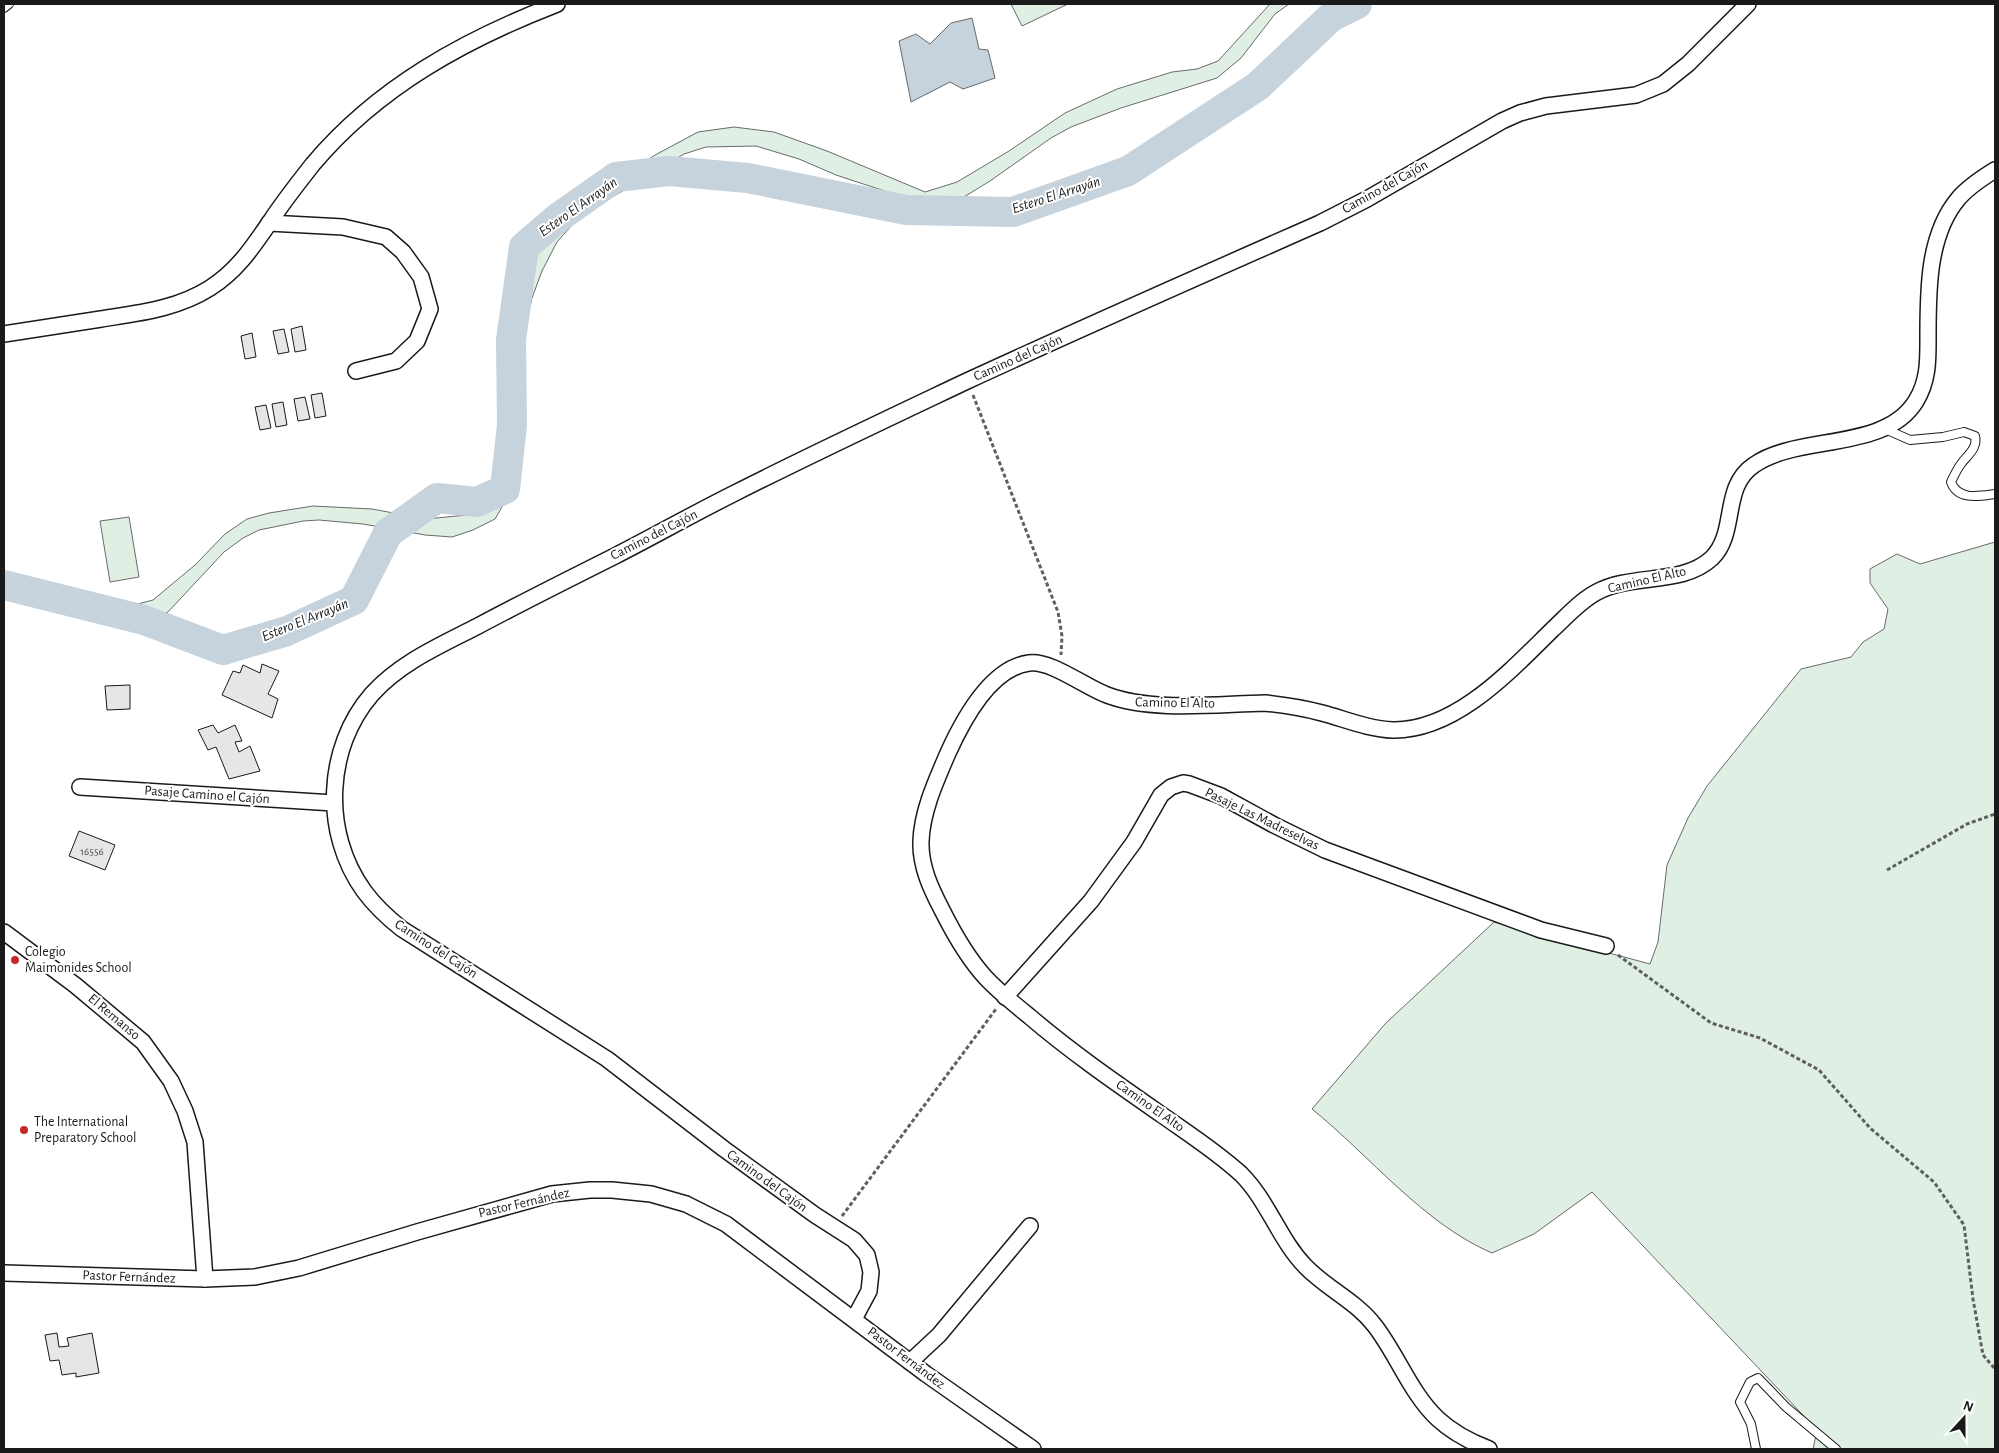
<svg xmlns="http://www.w3.org/2000/svg" width="1999" height="1453" font-family="'Alegreya Sans',sans-serif">
	<style>
		.green { fill: #e0efe3; stroke: #6a6a6a }
		.water { fill: #c6d2dc; stroke: #6a6a6a }
		.lines { fill: none; stroke-linecap: round; stroke-linejoin: round }
		.river { stroke: #c6d2dc; stroke-width: 30 }
		.building { fill: #e6e6e6; stroke: #1a1a1a }
		.lane-casing { stroke: #1a1a1a; stroke-width: 10 }
		.street-casing { stroke: #1a1a1a; stroke-width: 18 }
		.path { stroke: #5f5f5f; stroke-width: 3; stroke-dasharray: 4 2.5; stroke-linecap: butt }
		.lane { stroke: #fff; stroke-width: 8 }
		.street { stroke: #fff; stroke-width: 15 }
		.poi-dot { fill: #c62828; stroke: #fff; stroke-width: 2 }
		.labels { text-anchor: middle; dominant-baseline: central; stroke-width: 4; stroke-linejoin: round; paint-order: stroke }
		.number-label { font-size: 11px; fill: #4d4d4d }
		.street-label { font-size: 14px; fill: #1a1a1a; stroke: #fff }
		.poi-label { font-size: 14px; fill: #1a1a1a; stroke: #fff; text-anchor: start }
		.water-label { font-size: 15px; font-style: italic; fill: #1a1a1a; stroke: #fff }
	</style>
	<rect width="100%" height="100%" fill="#fff"/>
	<!-- green -->
	<g class="green">
		<path d="M 1011,4 L 1068,4 L 1022,26 Z"/>
		<path d="M 1270,4 L 1289,4 L 1275,14 L 1241,58 L 1217,78 L 1121,108 L 1071,127 L 1051,138 L 990,181 L 954,203 L 943,207 L 915,201 L 836,175 L 799,159 L 756,146 L 706,147 L 684,154 L 609,199 L 572,225 L 557,242 L 542,271 L 532,298 L 518,361 L 522,438 L 516,483 L 495,519 L 473,530 L 452,537 L 425,535 L 363,524 L 319,520 L 303,521 L 259,530 L 243,538 L 224,552 L 168,612 L 153,618 L 126,622 L 49,610 L 4,598 L 4,582 L 48,595 L 126,607 L 153,600 L 195,565 L 225,534 L 247,519 L 269,513 L 313,506 L 372,509 L 426,519 L 467,515 L 487,504 L 494,494 L 508,462 L 508,445 L 504,411 L 506,371 L 525,276 L 537,250 L 555,220 L 578,202 L 657,154 L 698,132 L 734,127 L 774,132 L 827,151 L 925,192 L 957,182 L 1009,151 L 1065,113 L 1117,89 L 1172,72 L 1197,69 L 1218,61 Z"/>
		<path d="M 129,517 L 139,577 L 110,582 L 100,521 Z"/>
		<path d="M 1995,542 L 1995,1449 L 1813,1449 L 1817,1430 L 1592,1192 L 1534,1234 L 1492,1253 C 1424,1224 1370,1156 1312,1109 L 1385,1024 L 1494,922 L 1650,964 L 1658,942 L 1667,865 L 1688,818 L 1707,786 L 1801,669 L 1851,657 L 1863,642 L 1884,629 L 1888,609 L 1870,583 L 1870,569 L 1897,554 L 1920,564 Z"/>
	</g>
	<!-- water -->
	<path class="water" d="M 972,18 L 979,49 L 988,50 L 995,78 L 963,89 L 950,82 L 911,102 L 899,41 L 916,34 L 930,44 L 951,23 Z"/>
	<g class="lines">
		<!-- river -->
		<path class="river" d="M 4,585 L 144,620 L 223,650 L 287,631 L 354,600 L 388,533 L 437,498 L 477,502 L 505,489 L 512,425 L 511,340 L 524,247 L 559,217 L 616,177 L 669,171 L 748,178 L 906,210 L 1013,212 L 1128,171 L 1258,86 L 1331,17 L 1357,4"/>
	</g>
	<!-- building -->
	<g class="building">
		<path d="M 302,326 L 306,350 L 295,352 L 291,329 Z"/>
		<path d="M 284,329 L 289,352 L 278,354 L 273,331 Z"/>
		<path d="M 252,333 L 256,357 L 245,359 L 241,336 Z"/>
		<path d="M 322,393 L 326,416 L 315,418 L 311,395 Z"/>
		<path d="M 305,397 L 310,419 L 298,421 L 294,399 Z"/>
		<path d="M 283,402 L 287,425 L 276,427 L 272,404 Z"/>
		<path d="M 266,405 L 271,428 L 260,430 L 255,407 Z"/>
		<path d="M 262,664 L 279,671 L 268,694 L 278,699 L 272,718 L 222,695 L 233,671 L 240,673 L 243,665 L 260,673 Z"/>
		<path d="M 130,685 L 130,709 L 107,710 L 105,686 Z"/>
		<path d="M 213,725 L 218,733 L 235,725 L 242,741 L 235,742 L 239,752 L 250,746 L 260,771 L 229,779 L 216,747 L 208,750 L 198,730 Z"/>
		<path d="M 79,831 L 115,845 L 105,870 L 69,856 Z"/>
		<path d="M 57,1333 L 59,1347 L 69,1346 L 67,1338 L 92,1333 L 99,1373 L 76,1377 L 76,1373 L 62,1375 L 59,1360 L 50,1361 L 45,1335 Z"/>
	</g>
	<g class="lines">
		<!-- lane casing -->
		<g class="lane-casing">
			<g id="lane">
				<path d="M 4,8 L 9,4"/>
				<path d="M 1883,428 L 1910,440 L 1943,437 L 1964,432 L 1975,436 C 1978,449 1967,455 1961,464 C 1957,469 1954,476 1951,482 C 1958,501 1980,496 1995,494"/>
				<path d="M 1756,1449 L 1751,1424 L 1740,1402 L 1750,1382 L 1758,1378 L 1786,1407 L 1836,1449"/>
			</g>
		</g>
		<!-- street casing -->
		<g class="street-casing">
			<g id="street">
				<path d="M 269,223 L 343,227 L 386,237 L 403,252 L 421,277 L 430,309 L 417,341 L 396,361 L 356,371"/>
				<path d="M 4,334 C 36,329 69,324 101,319 C 139,313 177,309 210,288 C 237,271 252,248 270,222 C 283,202 298,183 313,164 C 378,87 464,40 557,4"/>
				<path d="M 80,787 L 334,803"/>
				<path d="M 4,932 L 75,985 L 143,1042 L 171,1081 L 185,1111 L 195,1142 L 205,1279"/>
				<path d="M 1005,997 L 1091,901 L 1134,842 L 1161,795 L 1171,787 L 1183,783 L 1189,784 L 1221,796 L 1274,825 L 1325,850 L 1541,930 L 1606,946"/>
				<path d="M 4,1273 L 205,1279 L 255,1277 L 299,1268 L 417,1232 L 552,1194 L 590,1190 L 612,1190 L 651,1194 L 686,1204 L 726,1224 L 926,1374 L 1033,1449"/>
				<path d="M 854,1319 L 869,1291 L 871,1272 L 867,1255 L 854,1240 L 815,1215 L 724,1149 L 607,1059 L 402,929 C 388,918 375,906 364,891 C 322,833 325,748 372,694 C 401,662 441,645 478,626 C 523,602 569,579 615,556 C 654,536 693,514 733,494 C 810,455 889,418 967,381 C 1084,327 1202,275 1320,223 L 1367,199 L 1502,121 L 1520,113 L 1546,106 L 1636,95 L 1663,84 L 1688,64 L 1748,4"/>
				<path d="M 910,1362 L 939,1335 L 1030,1226"/>
				<path d="M 1489,1449 C 1471,1442 1453,1433 1438,1419 C 1411,1394 1398,1356 1375,1326 C 1356,1301 1327,1289 1305,1266 C 1279,1239 1268,1201 1241,1174 C 1217,1152 1189,1134 1162,1115 C 1116,1083 1071,1052 1029,1016 C 1014,1004 998,991 985,977 C 967,957 954,934 942,910 C 931,889 920,866 921,841 C 922,811 936,781 948,753 C 962,722 990,668 1029,663 C 1051,660 1085,687 1107,695 C 1152,712 1216,704 1265,703 C 1284,705 1303,708 1322,713 C 1345,719 1368,729 1393,730 C 1456,731 1511,670 1553,629 C 1567,616 1580,601 1597,592 C 1632,573 1682,586 1712,558 C 1738,532 1721,487 1754,465 C 1798,434 1885,452 1916,401 C 1929,380 1928,358 1928,335 C 1928,290 1928,235 1958,199 C 1968,187 1982,178 1995,170"/>
			</g>
		</g>
		<!-- path -->
		<g class="path">
			<path d="M 973,395 L 1058,612 L 1062,636 L 1061,655"/>
			<path d="M 1887,870 L 1967,824 L 1995,814"/>
			<path d="M 1618,955 L 1711,1023 L 1760,1038 L 1819,1070 L 1870,1128 L 1934,1182 L 1964,1225 L 1973,1299 L 1983,1355 L 1995,1369"/>
			<path d="M 842,1216 L 996,1009"/>
		</g>
		<!-- lane -->
		<use href="#lane" class="lane"/>
		<!-- street -->
		<use href="#street" class="street"/>
	</g>
	<!-- markers -->
	<g class="poi-dot">
		<circle cx="15" cy="960" r="5"/>
		<circle cx="24" cy="1130" r="5"/>
	</g>
	<g class="labels">
		<!-- number labels -->
		<g class="number-label">
			<text x="92" y="851">16556</text>
		</g>
		<!-- street labels -->
		<g class="street-label">
			<text transform="translate(1385 187) rotate(-29)">Camino del Cajón</text>
			<text transform="translate(1018 358) rotate(-24)">Camino del Cajón</text>
			<text transform="translate(654 535) rotate(-27)">Camino del Cajón</text>
			<text transform="translate(1647 580) rotate(-13)">Camino El Alto</text>
			<text transform="translate(1175 703) rotate(1)">Camino El Alto</text>
			<text transform="translate(207 795) rotate(4)">Pasaje Camino el Cajón</text>
			<text transform="translate(1262 819) rotate(26)">Pasaje Las Madreselvas</text>
			<text transform="translate(436 949) rotate(33)">Camino del Cajón</text>
			<text transform="translate(114 1017) rotate(40)">El Remanso</text>
			<text transform="translate(1150 1106) rotate(35)">Camino El Alto</text>
			<text transform="translate(767 1181) rotate(36)">Camino del Cajón</text>
			<text transform="translate(524 1203) rotate(-13)">Pastor Fernández</text>
			<text transform="translate(129 1277) rotate(2)">Pastor Fernández</text>
			<text transform="translate(906 1358) rotate(37)">Pastor Fernández</text>
		</g>
		<!-- poi labels -->
		<g class="poi-label">
			<text x="25" y="952">Colegio<tspan x="25" dy="16">Maimonides School</tspan></text>
			<text x="34" y="1122">The International<tspan x="34" dy="16">Preparatory School</tspan></text>
		</g>
		<!-- water labels -->
		<g class="water-label">
			<text transform="translate(1056 195) rotate(-18)">Estero El Arrayán</text>
			<text transform="translate(578 207) rotate(-35)">Estero El Arrayán</text>
			<text transform="translate(305 620) rotate(-22)">Estero El Arrayán</text>
		</g>
	</g>
	<!-- border -->
	<rect width="1999" height="1453" fill="none" stroke="#1a1a1a" stroke-width="10"/>
	<!-- north arrow -->
	<g transform="translate(1964 1418) rotate(21)" stroke="#ffffff" stroke-width="4" paint-order="stroke">
	<path d="M0-4L9 19L0 12L-9 19Z" fill="#1a1a1a"/>
	<text y="-8" font-size="14" font-weight="bold" text-anchor="middle" fill="#1a1a1a">N</text>
	</g>
</svg>
